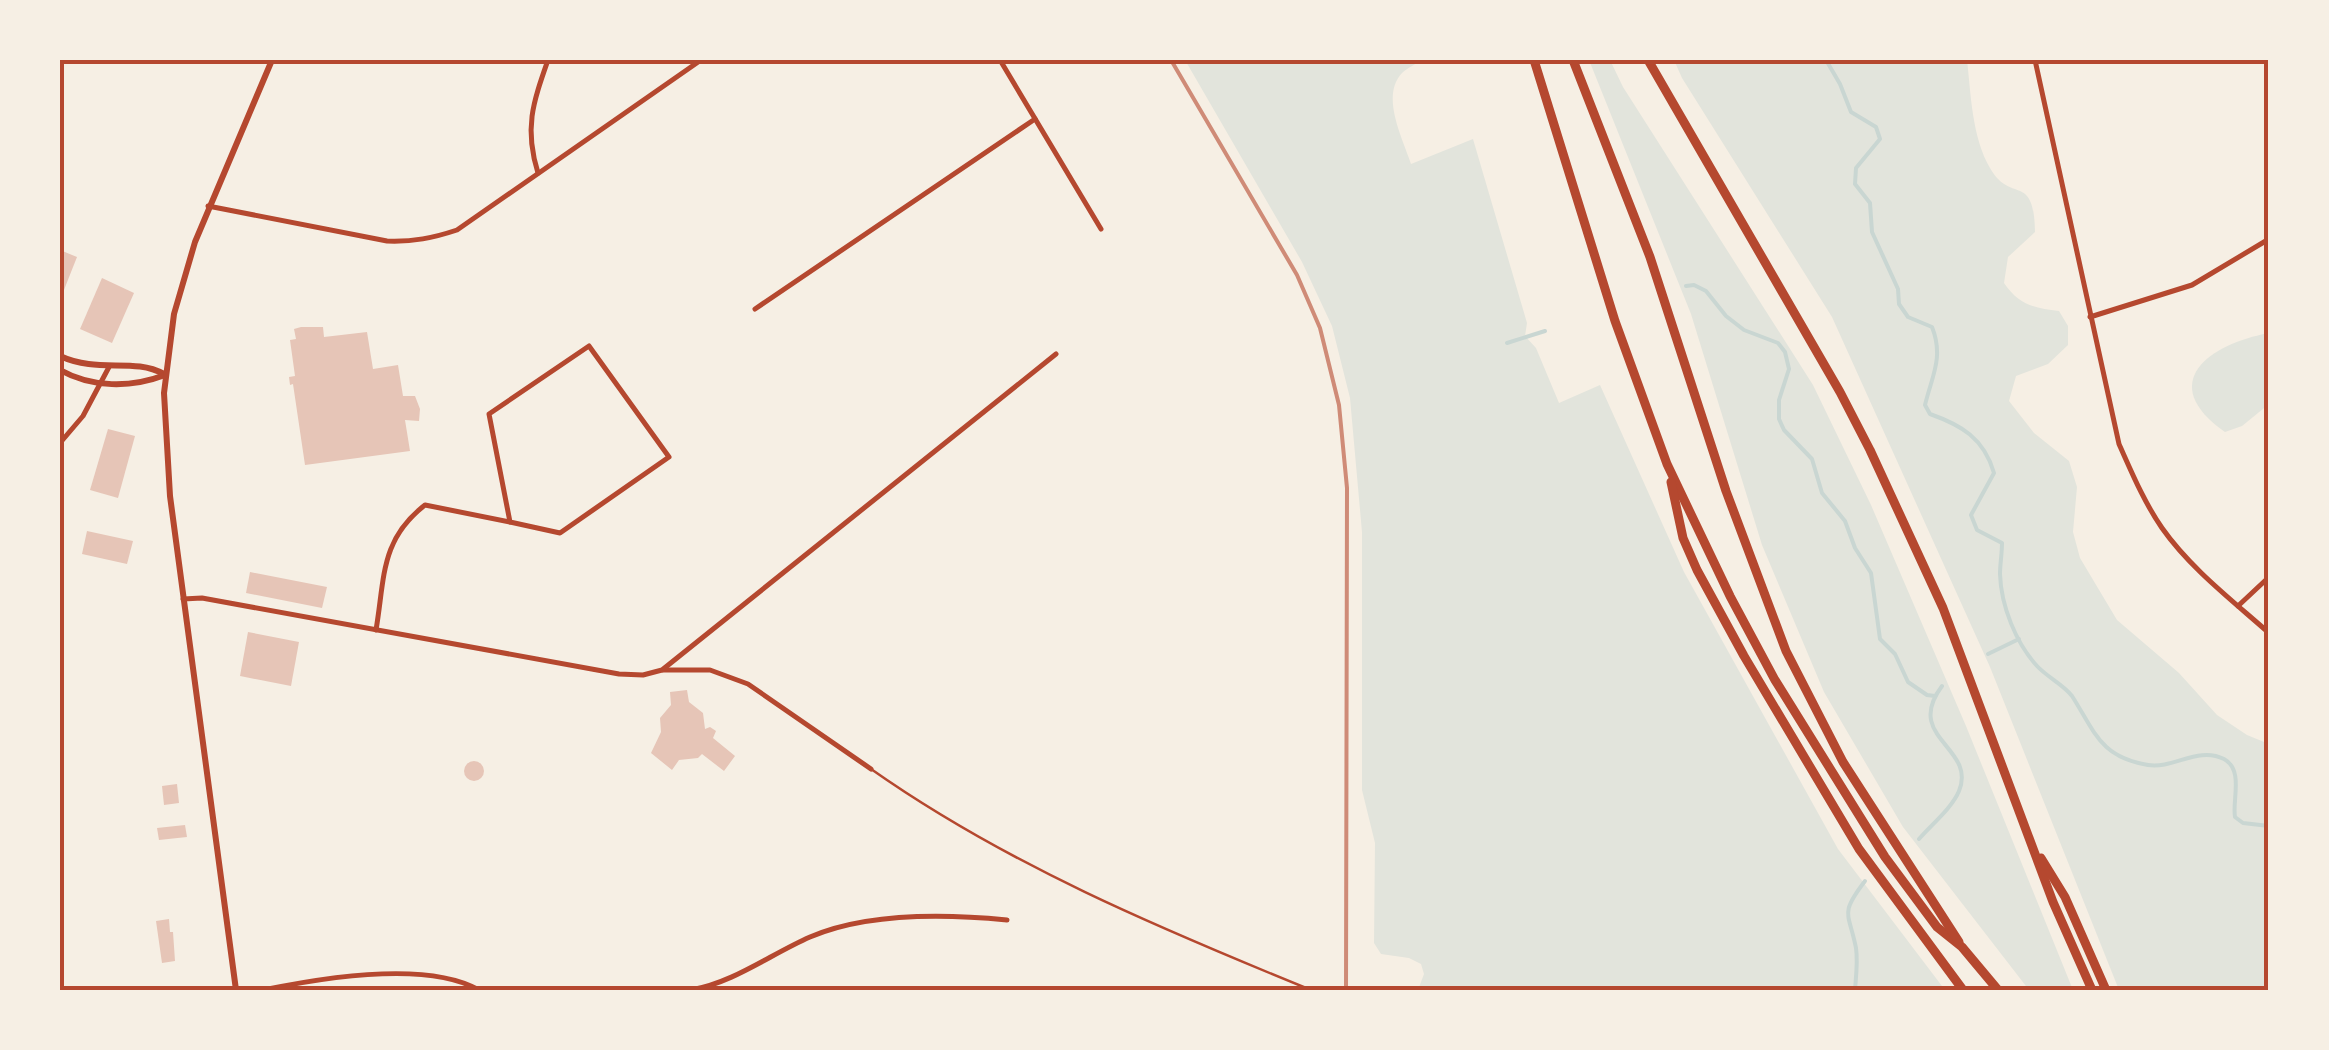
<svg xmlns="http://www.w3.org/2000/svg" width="2329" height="1050" font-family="'Sofia Sans Condensed',sans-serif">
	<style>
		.green { fill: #e2e4dc }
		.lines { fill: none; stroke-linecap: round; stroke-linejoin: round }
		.stream { stroke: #c9d6d2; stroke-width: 4 }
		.building { fill: #e6c5b7 }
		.service { stroke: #b5482f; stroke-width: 2.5 }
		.minor { stroke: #b5482f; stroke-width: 5 }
		.tertiary { stroke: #b5482f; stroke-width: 6 }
		.secondary { stroke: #b5482f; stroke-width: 6 }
		.motorway { stroke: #b5482f; stroke-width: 9 }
		.rail { stroke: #cf8b77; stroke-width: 4 }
		.neatline { fill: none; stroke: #b5482f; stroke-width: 4 }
	</style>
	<rect width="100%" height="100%" fill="#f6efe4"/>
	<!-- green -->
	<g class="green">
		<path d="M 1185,60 L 1422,60 C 1416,64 1407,68 1402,73 C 1380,96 1403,139 1411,164 L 1473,139 L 1527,323 L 1525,336 L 1536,348 L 1559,403 L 1600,385 L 1684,572 L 1838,849 L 1945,990 L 1418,990 L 1424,974 L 1421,964 L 1409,958 L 1381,954 L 1374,943 L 1375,843 L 1362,790 L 1362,532 L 1350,398 L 1332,326 L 1302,262 Z"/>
		<path d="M 1589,60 L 1610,60 L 1623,87 L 1813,385 L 1871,505 L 1966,726 L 2073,990 L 2029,990 L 1903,827 L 1824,692 L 1762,545 L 1691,314 Z"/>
		<path d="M 1674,60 L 1967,60 C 1971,95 1972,137 1990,168 C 2011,205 2034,171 2035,232 L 2008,257 L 2004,283 C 2019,305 2034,308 2059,311 L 2068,326 L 2068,345 L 2048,364 L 2016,376 L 2009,401 L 2034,433 L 2069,461 L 2077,487 L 2073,532 L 2080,558 L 2117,620 L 2179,673 L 2217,715 L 2247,735 L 2269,744 L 2269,990 L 2119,990 L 1990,667 L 1832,317 L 1682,78 Z"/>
		<path d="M 2269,333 L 2269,404 L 2242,426 L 2225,432 C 2155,383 2209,344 2269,333 Z"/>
	</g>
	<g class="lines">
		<!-- stream -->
		<g class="stream">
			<path d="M 1826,60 L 1840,84 L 1851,112 L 1876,127 L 1880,139 L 1856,168 L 1855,184 L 1870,203 L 1872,232 L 1898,289 L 1899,304 L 1908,317 L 1932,327 C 1944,357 1932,376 1925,405 L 1930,414 C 1961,425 1984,438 1994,473 L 1971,515 L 1977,530 L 2002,543 C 2002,554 2000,564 2000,574 C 2001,606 2016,643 2037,666 C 2047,677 2064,685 2072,696 C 2095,732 2100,757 2148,765 C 2174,769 2198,746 2224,759 C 2244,770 2232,800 2235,817 L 2243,823 L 2269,826"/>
			<path d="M 1686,286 L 1694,285 L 1706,291 L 1726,316 L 1744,330 L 1778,343 L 1785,352 L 1789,369 L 1779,400 L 1779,419 L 1784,430 L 1812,459 L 1822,493 L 1845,521 L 1855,548 L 1871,573 L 1880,639 L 1895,654 L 1908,682 L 1927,695 L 1935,696"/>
			<path d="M 1507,343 L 1545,331"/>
			<path d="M 1988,654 L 2019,639"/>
			<path d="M 1919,839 C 1931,825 1952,808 1959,791 C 1977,747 1903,738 1942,686"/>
			<path d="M 1855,990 C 1856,976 1858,962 1856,948 C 1849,912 1839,915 1865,881"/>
		</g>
	</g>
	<!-- building -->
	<g class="building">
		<path d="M 60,250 L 77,257 L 60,300 Z"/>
		<path d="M 102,278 L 134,293 L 112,343 L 80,329 Z"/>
		<path d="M 301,327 L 323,327 L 324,337 L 367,332 L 373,369 L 398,365 L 403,396 L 415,396 L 420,409 L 419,421 L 405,420 L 410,451 L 305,465 L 293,384 L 290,385 L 289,377 L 295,376 L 290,340 L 296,339 L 294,329 Z"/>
		<path d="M 108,429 L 135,436 L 118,498 L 90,490 Z"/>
		<path d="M 87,531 L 133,541 L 127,564 L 82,554 Z"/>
		<path d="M 250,572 L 327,587 L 322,608 L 246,593 Z"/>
		<path d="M 248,632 L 299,642 L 291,686 L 240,676 Z"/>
		<path d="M 687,690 L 689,702 L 703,713 L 705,729 L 710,727 L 716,731 L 713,738 L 735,756 L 724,771 L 702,754 L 698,758 L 679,760 L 672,770 L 651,753 L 661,732 L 660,718 L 671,705 L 670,692 Z"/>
		<circle cx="474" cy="771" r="10"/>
		<path d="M 177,784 L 179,803 L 164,805 L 162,786 Z"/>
		<path d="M 185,825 L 187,837 L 159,840 L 157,828 Z"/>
		<path d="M 169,919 L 170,932 L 173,932 L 175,961 L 162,963 L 156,921 Z"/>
	</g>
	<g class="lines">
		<!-- service -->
		<path class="service" d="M 871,769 C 1006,864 1159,928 1311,990"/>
		<!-- minor -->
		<g class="minor">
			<path d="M 1000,60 L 1101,229"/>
			<path d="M 2035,60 L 2119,444 C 2132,473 2144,502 2162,528 C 2190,568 2233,601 2269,633"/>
			<path d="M 538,173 C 524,128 533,103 548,60"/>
			<path d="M 208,206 L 387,241 C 413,242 433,238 457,230 L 701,60"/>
			<path d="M 755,309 L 1035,119"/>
			<path d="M 2090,317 L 2192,285 L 2269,239"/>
			<path d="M 589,346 L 669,457 L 560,533 L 510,522 L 489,414 Z"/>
			<path d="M 60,443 L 83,416 L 109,367"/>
			<path d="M 183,599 L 202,598 L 619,674 L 643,675 L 662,670 L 1056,354"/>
			<path d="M 2238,606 L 2269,577"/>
			<path d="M 376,630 C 385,577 380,540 425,505 L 510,522"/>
			<path d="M 663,670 L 710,670 L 748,684 L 871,769"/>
			<path d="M 263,990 C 321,978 426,960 479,990"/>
			<path d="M 691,990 C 733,983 771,954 810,937 C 866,913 946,914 1007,920"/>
		</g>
		<!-- tertiary -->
		<g class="tertiary">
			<path d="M 60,356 C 99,374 132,357 164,374"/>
			<path d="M 60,370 C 92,388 131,388 165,375"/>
		</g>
		<!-- secondary -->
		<path class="secondary" d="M 236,990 L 170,496 L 164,393 L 174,314 L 195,242 L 272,60"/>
		<!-- motorway -->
		<g class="motorway">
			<path d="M 1534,60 L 1615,321 L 1667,464 L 1730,596 L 1775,680 L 1885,857 L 1937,927 L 1962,947 L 1998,990"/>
			<path d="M 1573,60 L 1650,257 L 1726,491 L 1786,651 L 1843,762 L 1959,942"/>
			<path d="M 1648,60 L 1840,392 L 1870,450 L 1943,608 L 2053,902 L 2092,990"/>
			<path d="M 1671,482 L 1683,538 L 1697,570 L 1744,656 L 1859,849 L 1963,990"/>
			<path d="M 2041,858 L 2065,897 L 2106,990"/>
		</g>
		<!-- rail -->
		<path class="rail" d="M 1171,60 L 1297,275 L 1320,328 L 1339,405 L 1347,488 L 1346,990"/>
	</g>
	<!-- border -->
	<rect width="2329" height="1050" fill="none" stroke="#f6efe4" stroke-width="125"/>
	<rect x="62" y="62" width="2204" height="926" class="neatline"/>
</svg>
